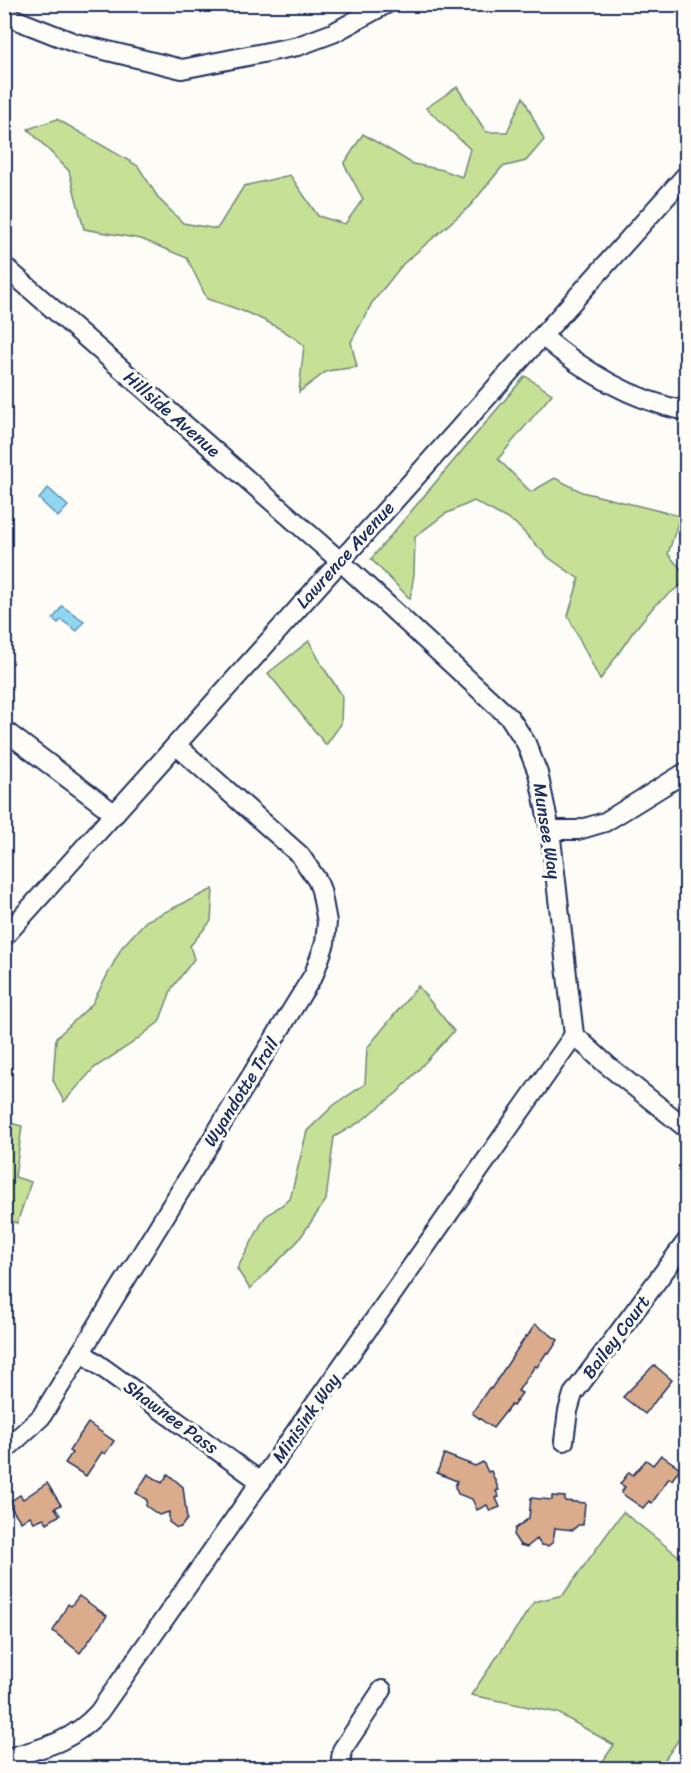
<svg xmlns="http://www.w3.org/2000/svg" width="691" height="1773" font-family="Sriracha,sans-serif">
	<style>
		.green { fill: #c6e096; stroke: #70887a; stroke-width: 1.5 }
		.water { fill: #8fd6f1; stroke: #6193b6; stroke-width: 1.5 }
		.building { fill: #dbac8c; stroke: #1b2f5e; stroke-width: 1.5 }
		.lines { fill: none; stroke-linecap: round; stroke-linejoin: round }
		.minor-casing { stroke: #1b2f5e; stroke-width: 22 }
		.minor { stroke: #fdfcf7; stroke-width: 18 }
		.labels { text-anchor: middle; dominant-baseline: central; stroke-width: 6; stroke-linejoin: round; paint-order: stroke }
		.street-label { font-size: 18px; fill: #1b2f5e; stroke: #fdfcf7 }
	</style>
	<rect width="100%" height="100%" fill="#fdfcf7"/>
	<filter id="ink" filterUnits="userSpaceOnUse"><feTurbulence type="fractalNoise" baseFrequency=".0167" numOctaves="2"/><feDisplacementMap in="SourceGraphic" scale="12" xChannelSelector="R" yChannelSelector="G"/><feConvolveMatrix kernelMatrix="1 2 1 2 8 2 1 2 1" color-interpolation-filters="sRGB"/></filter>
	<g filter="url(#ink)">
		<!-- green -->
		<g class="green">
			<path d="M 457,87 L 486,132 L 507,132 L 523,97 L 544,140 L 526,161 L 502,167 L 470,206 L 403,264 L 372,303 L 351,342 L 357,367 L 327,371 L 299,392 L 304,345 C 275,322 243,310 207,299 L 187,258 L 141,239 L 84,229 L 69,171 L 28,129 L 57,119 L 138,166 L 159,199 L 183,223 L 217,229 L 244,186 L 290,175 L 318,216 L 345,224 L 363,199 L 344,164 L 363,134 L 413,164 L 443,170 L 462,177 L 470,149 L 426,108 Z"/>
			<path d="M 525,376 L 552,394 L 498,459 L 531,492 L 555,478 L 582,492 L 680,516 L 668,554 L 686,575 L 686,581 L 655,605 L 633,632 L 600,680 L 568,616 L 579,579 L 549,558 L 515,523 L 474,501 L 445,514 L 415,537 L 414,574 L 410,599 L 371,559 Z"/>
			<path d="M 309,641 L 323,667 L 342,695 L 341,724 L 326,745 L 268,673 Z"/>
			<path d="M 213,889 L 211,921 L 190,946 L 194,959 L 172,988 L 159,1022 L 131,1044 L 94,1068 L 64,1102 L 53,1080 L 56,1038 L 92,1004 L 122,947 L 146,921 Z"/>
			<path d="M 418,986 L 454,1031 L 398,1092 L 360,1122 L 334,1137 L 326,1200 L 298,1241 L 250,1289 L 237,1269 L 265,1217 L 290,1199 L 307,1131 L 334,1105 L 365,1084 L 367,1048 Z"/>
			<path d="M 5,1122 L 22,1126 L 15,1177 L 31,1182 L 17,1223 L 5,1219 Z"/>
			<path d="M 623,1512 L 686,1562 L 686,1729 L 659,1768 L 598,1768 L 614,1745 L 558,1713 L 471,1695 L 534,1602 L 563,1595 Z"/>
		</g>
		<!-- water -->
		<g class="water">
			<path d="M 48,488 L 68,506 L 58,517 L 39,499 Z"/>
			<path d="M 62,606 L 84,621 L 77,631 L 61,620 L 58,623 L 53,619 Z"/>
		</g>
		<!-- building -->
		<g class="building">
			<path d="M 535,1324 L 558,1340 L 549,1354 L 547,1352 L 537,1367 L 535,1366 L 518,1391 L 522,1393 L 513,1406 L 511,1405 L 493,1428 L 472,1413 L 489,1388 L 491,1389 L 526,1336 L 527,1337 Z"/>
			<path d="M 654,1365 L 672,1380 L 645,1414 L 623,1397 Z"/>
			<path d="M 88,1423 L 114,1441 L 105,1454 L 102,1452 L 86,1476 L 65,1463 L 72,1453 L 69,1451 Z"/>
			<path d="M 444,1454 L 475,1466 L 483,1462 L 488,1472 L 491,1471 L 499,1490 L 496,1491 L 499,1497 L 496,1498 L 500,1507 L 490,1511 L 487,1505 L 477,1510 L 472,1499 L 458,1494 L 455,1487 L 457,1481 L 437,1473 Z"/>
			<path d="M 661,1455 L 680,1468 L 672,1480 L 669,1478 L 652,1503 L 649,1501 L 643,1508 L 621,1493 L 625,1487 L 620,1484 L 629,1472 L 633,1475 L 646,1460 L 653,1465 Z"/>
			<path d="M 148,1474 L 162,1483 L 168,1474 L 183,1487 L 187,1519 L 181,1527 L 177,1528 L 169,1522 L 169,1512 L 159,1515 L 146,1506 L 147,1500 L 136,1493 Z"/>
			<path d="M 47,1483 L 61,1505 L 55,1508 L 60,1515 L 47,1523 L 44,1518 L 34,1522 L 30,1516 L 21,1522 L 8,1503 L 20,1495 L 23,1499 Z"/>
			<path d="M 552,1496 L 565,1497 L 565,1501 L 585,1503 L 583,1525 L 578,1525 L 573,1530 L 555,1528 L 553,1542 L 548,1546 L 541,1545 L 537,1539 L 527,1547 L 520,1545 L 514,1536 L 515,1529 L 529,1518 L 531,1498 L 552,1500 Z"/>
			<path d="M 79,1596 L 107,1616 L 80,1653 L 53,1631 L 68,1604 L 71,1606 Z"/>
		</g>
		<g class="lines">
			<!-- minor casing -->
			<g class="minor-casing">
				<g id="minor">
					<path d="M 4,15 L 75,43 L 182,69 L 298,46 L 333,33 L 386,4"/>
					<path d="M 4,266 L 340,561 L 510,718 L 526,743 L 538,773 L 550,830 L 574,1035 L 607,1065 L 686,1128"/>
					<path d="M 542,336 C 585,372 631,400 686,411"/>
					<path d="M 4,730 L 115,814"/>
					<path d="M 550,830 L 578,830 L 605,822 L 686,772"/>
					<path d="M 4,937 L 686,175"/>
					<path d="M 81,1352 L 261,1482"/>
					<path d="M 564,1441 L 568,1411 L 573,1394 L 686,1242"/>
					<path d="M 4,1451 L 41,1417 L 314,974 L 325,943 L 327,922 L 321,890 L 317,880 L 300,855 L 176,745"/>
					<path d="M 4,1759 C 43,1748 71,1743 99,1712 L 574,1035"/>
					<path d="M 340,1768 L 342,1750 L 382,1690"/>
				</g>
			</g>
			<!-- minor -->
			<use href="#minor" class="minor"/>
		</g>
	</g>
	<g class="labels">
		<!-- street labels -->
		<g class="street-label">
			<text transform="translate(172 414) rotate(41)">Hillside Avenue</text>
			<text transform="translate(345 555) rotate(-48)">Lawrence Avenue</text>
			<text transform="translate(547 831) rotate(81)">Munsee Way</text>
			<text transform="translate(241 1092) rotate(-58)">Wyandotte Trail</text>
			<text transform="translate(616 1337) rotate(-53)">Bailey Court</text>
			<text transform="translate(171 1417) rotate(36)">Shawnee Pass</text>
			<text transform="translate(306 1418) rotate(-55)">Minisink Way</text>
		</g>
	</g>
	<!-- margin -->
	<rect width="691" height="1773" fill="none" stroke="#fdfcf7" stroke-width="24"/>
	<rect x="12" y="12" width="667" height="1749" fill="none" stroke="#1b2f5e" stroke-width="2" filter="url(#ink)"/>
</svg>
